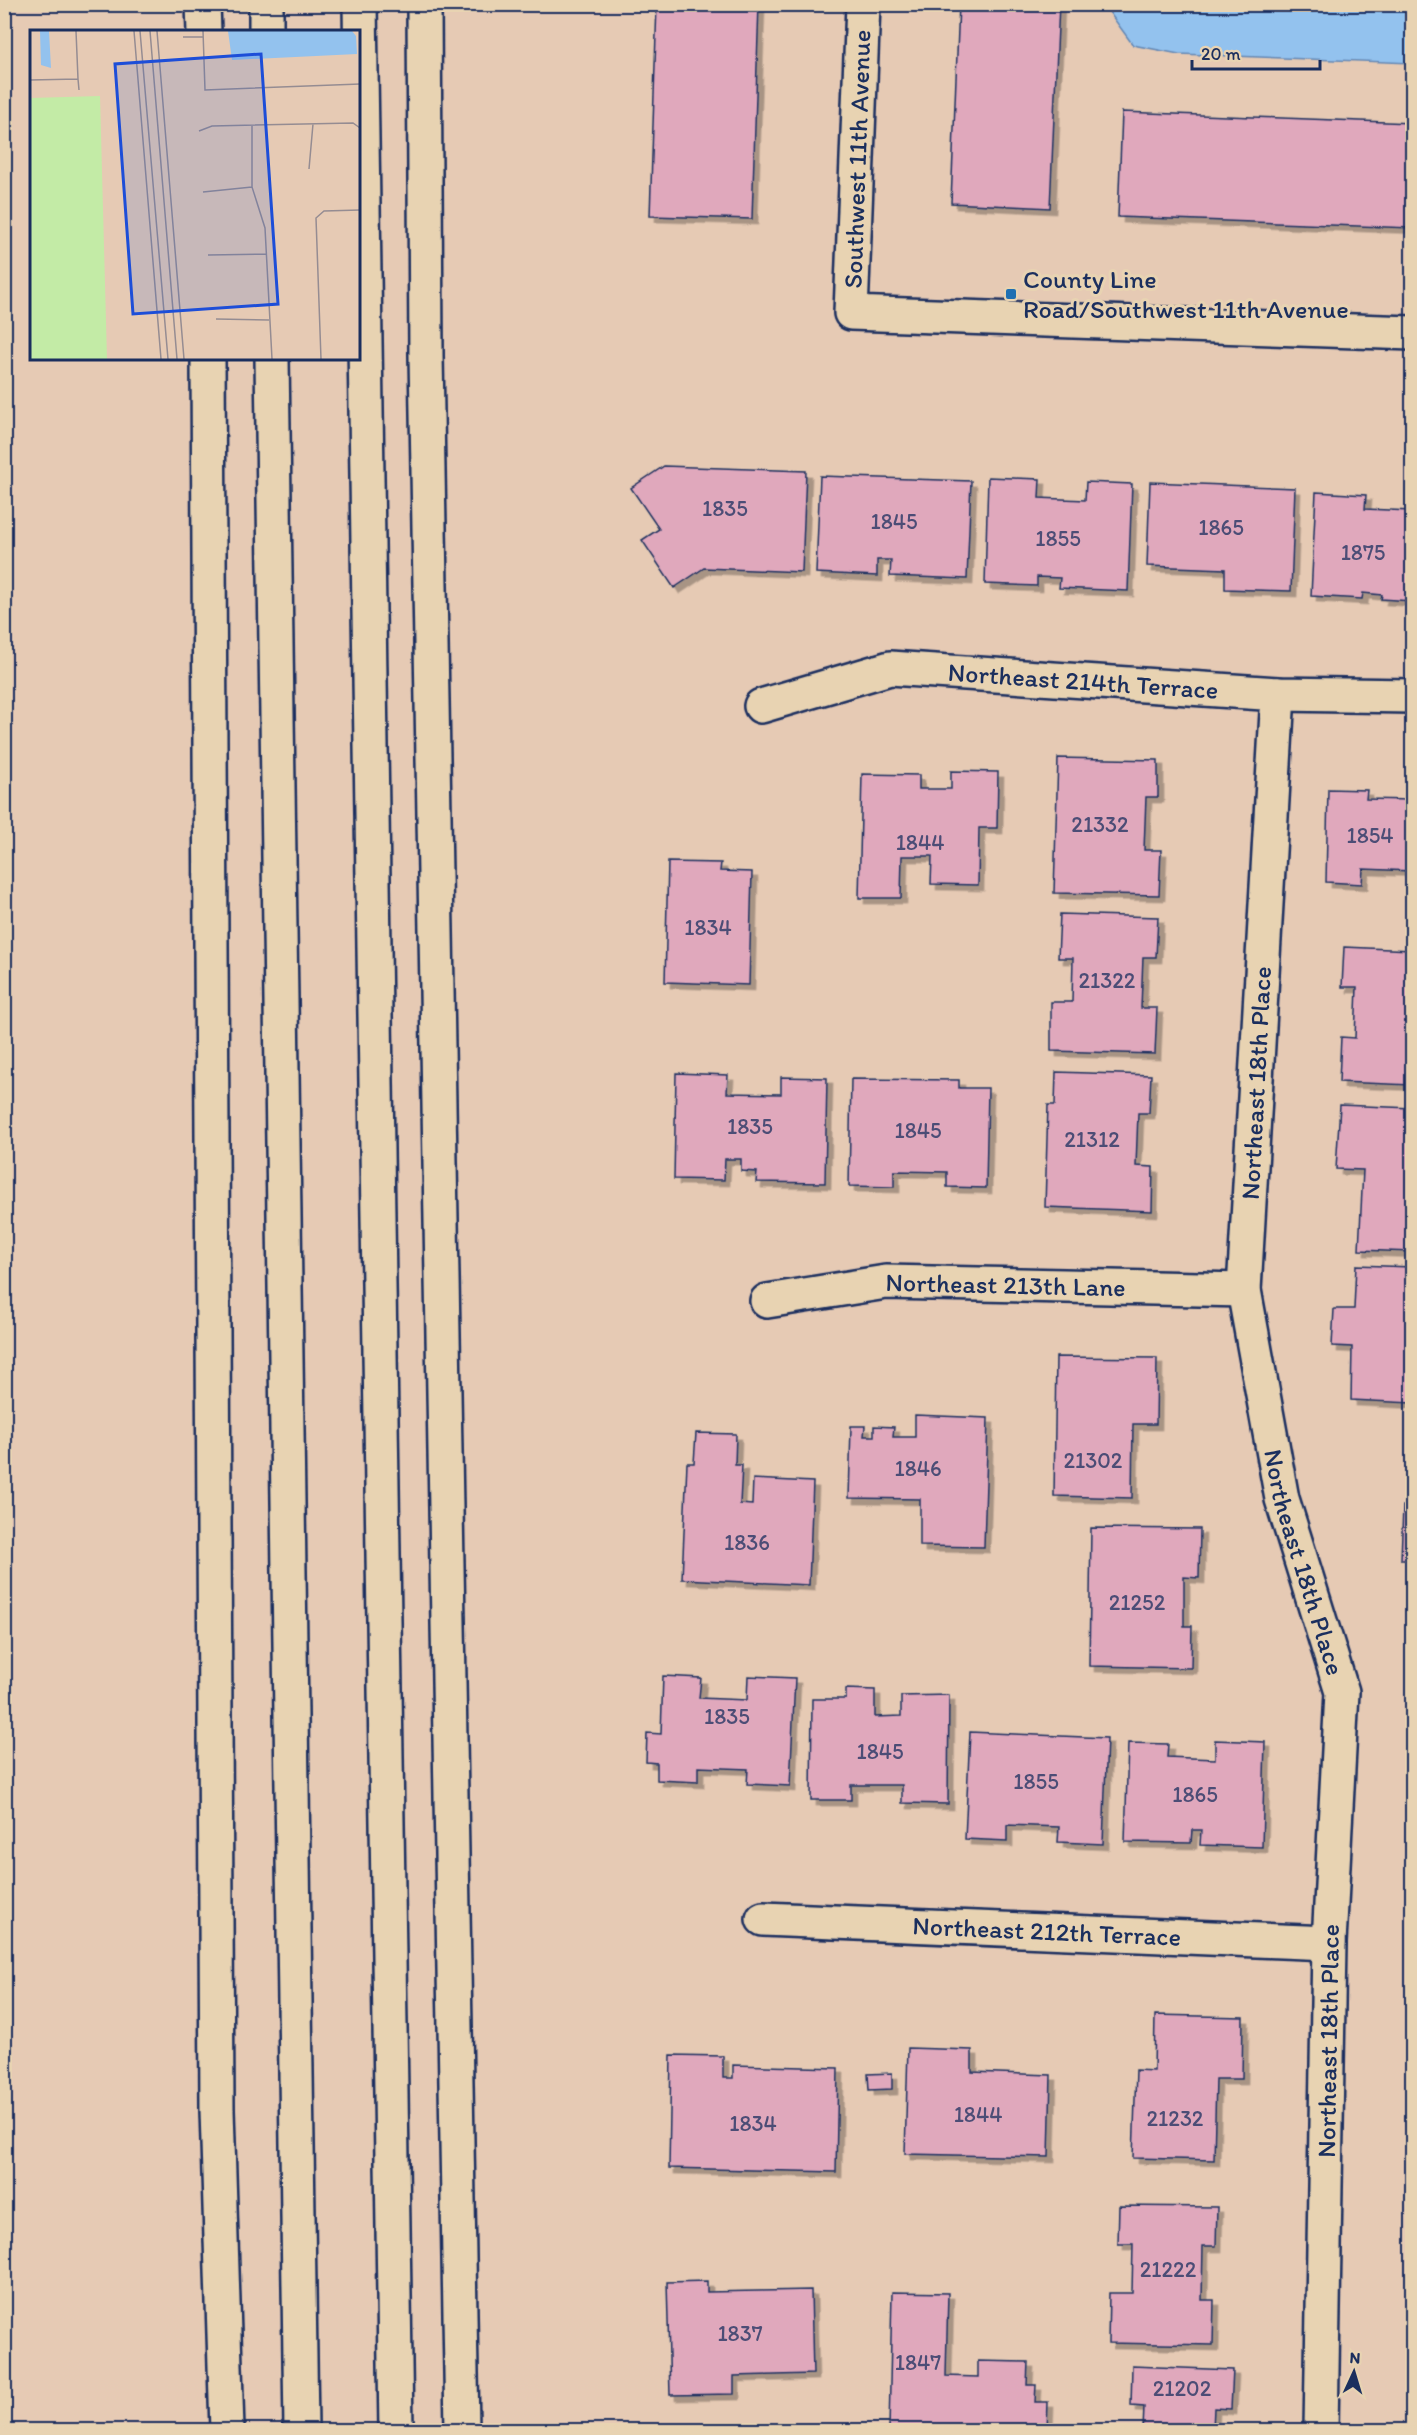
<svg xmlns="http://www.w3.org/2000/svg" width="1417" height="2435" font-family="Itim,sans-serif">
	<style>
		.water { fill: #93c2ee; stroke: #6387b4; stroke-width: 1.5 }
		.building { fill: #e0a8bc; stroke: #1b2f5e; stroke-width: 1.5; filter: url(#shadow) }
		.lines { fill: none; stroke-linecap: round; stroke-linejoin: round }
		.minor-casing { stroke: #1b2f5e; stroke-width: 38 }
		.motorway-casing { stroke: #1b2f5e; stroke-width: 38 }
		.minor { stroke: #e8d3b2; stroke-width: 33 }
		.motorway { stroke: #e8d3b2; stroke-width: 33 }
		.poi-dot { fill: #1f6fb2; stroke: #e8d3b2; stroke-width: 2 }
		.labels { text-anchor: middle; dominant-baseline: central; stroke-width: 6; stroke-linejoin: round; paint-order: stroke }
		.number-label { font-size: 22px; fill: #4c4d76 }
		.street-label { font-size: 26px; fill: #1b2f5e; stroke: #e8d3b2 }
		.poi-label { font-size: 26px; fill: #1b2f5e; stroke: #e8d3b2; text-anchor: start }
		.inset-road { fill: none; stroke: #958c92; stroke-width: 1.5 }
		.view { fill: #1d4ed8; fill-opacity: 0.15; stroke: #1d4ed8; stroke-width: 3 }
		.inset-edge { fill: none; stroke: #1b2f5e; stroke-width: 3 }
	</style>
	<defs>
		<filter id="shadow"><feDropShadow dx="5.5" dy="5.5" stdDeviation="0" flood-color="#0004"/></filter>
	</defs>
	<rect width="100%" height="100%" fill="#e6cab4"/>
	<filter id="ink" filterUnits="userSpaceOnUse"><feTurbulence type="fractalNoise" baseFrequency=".0167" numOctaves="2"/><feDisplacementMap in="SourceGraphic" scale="12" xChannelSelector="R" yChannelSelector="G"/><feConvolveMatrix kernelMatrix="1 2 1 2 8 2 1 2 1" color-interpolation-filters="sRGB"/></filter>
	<g filter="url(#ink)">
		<!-- water -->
		<path class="water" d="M 1104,5 L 1412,5 L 1412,63 L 1179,54 L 1133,45 Z"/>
		<!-- building -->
		<g class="building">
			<path d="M 657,4 L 759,4 L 752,219 L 650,216 Z"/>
			<path d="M 959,4 L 1059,4 L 1050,208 L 951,203 Z"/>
			<path d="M 1122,112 L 1412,123 L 1412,228 L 1118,217 Z"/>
			<path d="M 664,466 L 806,471 L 802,572 L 704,568 L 674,588 L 642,540 L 659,529 L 631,488 Z"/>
			<path d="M 820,476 L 971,481 L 967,579 L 890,576 L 891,560 L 877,560 L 877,576 L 816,573 Z"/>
			<path d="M 988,477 L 1040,479 L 1039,498 L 1085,500 L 1086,482 L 1132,484 L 1128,591 L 1059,588 L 1060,578 L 1037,577 L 1037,586 L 985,584 Z"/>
			<path d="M 1150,482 L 1295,488 L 1291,591 L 1225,589 L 1225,569 L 1147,566 Z"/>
			<path d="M 1316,492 L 1366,495 L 1365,509 L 1412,511 L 1412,601 L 1381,599 L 1382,595 L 1363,593 L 1362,599 L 1311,596 Z"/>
			<path d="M 1058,758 L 1158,760 L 1158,797 L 1146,797 L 1144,850 L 1161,850 L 1159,895 L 1054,893 Z"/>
			<path d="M 951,771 L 998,772 L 997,828 L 979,828 L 978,885 L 931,884 L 932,856 L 902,856 L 901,898 L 859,898 L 862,774 L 919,775 L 919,789 L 951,789 Z"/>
			<path d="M 1412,785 L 1412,892 L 1412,871 L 1363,869 L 1362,884 L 1326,882 L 1328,789 L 1367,790 L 1366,799 L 1411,800 Z"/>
			<path d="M 668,862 L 721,863 L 720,871 L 752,872 L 749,985 L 665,982 Z"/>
			<path d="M 1060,914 L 1158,917 L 1156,957 L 1143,957 L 1141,1008 L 1157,1008 L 1155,1054 L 1051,1051 L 1051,1002 L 1072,1002 L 1073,958 L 1058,958 Z"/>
			<path d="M 1344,947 L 1412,950 L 1412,1085 L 1339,1082 L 1341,1037 L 1355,1038 L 1357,987 L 1342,987 Z"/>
			<path d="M 1056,1072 L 1151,1075 L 1149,1113 L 1138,1113 L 1136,1166 L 1153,1167 L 1152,1211 L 1045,1207 L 1048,1105 L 1055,1105 Z"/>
			<path d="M 676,1073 L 728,1075 L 727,1093 L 781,1094 L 781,1077 L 827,1078 L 825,1183 L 756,1182 L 757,1172 L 741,1171 L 741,1159 L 725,1159 L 724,1180 L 674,1179 Z"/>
			<path d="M 851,1079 L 959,1080 L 959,1088 L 988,1088 L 986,1188 L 947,1187 L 947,1172 L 894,1171 L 894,1187 L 849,1186 Z"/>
			<path d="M 1340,1105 L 1412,1108 L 1412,1252 L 1359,1250 L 1363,1170 L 1336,1169 Z"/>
			<path d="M 1356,1265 L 1412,1267 L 1412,1403 L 1351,1400 L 1352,1347 L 1332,1346 L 1334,1309 L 1354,1309 Z"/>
			<path d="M 1056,1357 L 1157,1358 L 1156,1424 L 1133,1424 L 1132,1498 L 1054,1496 Z"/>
			<path d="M 915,1415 L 988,1418 L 984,1547 L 920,1546 L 920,1499 L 849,1498 L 851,1426 L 865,1426 L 864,1436 L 874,1436 L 874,1426 L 894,1427 L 893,1437 L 915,1437 Z"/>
			<path d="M 696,1433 L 736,1434 L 735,1465 L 742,1465 L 740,1504 L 752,1505 L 753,1479 L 813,1482 L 809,1585 L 682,1579 L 687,1463 L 694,1463 Z"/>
			<path d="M 1403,1506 L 1412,1506 L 1412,1560 L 1401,1560 Z"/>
			<path d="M 1091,1528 L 1200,1529 L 1199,1578 L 1184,1577 L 1184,1626 L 1192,1626 L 1191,1668 L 1089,1666 Z"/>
			<path d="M 663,1676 L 701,1678 L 699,1698 L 747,1700 L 748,1676 L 795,1678 L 790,1786 L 747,1784 L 748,1769 L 698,1767 L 698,1782 L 657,1780 L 657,1763 L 646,1762 L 647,1733 L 661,1734 Z"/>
			<path d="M 846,1689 L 875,1690 L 875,1717 L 901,1716 L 901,1696 L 949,1695 L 948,1804 L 902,1803 L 902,1785 L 851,1785 L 851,1800 L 811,1800 L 812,1699 L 846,1699 Z"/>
			<path d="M 970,1732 L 1107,1738 L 1103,1844 L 1058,1842 L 1059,1827 L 1007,1825 L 1007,1841 L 965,1839 Z"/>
			<path d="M 1215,1740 L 1265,1742 L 1262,1847 L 1200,1845 L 1201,1830 L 1192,1830 L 1191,1843 L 1125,1842 L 1128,1743 L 1168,1744 L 1167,1757 L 1215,1759 Z"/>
			<path d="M 1155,2015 L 1243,2017 L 1242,2079 L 1216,2079 L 1214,2160 L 1133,2158 L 1136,2070 L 1154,2071 Z"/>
			<path d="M 908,2048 L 972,2050 L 972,2072 L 1051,2075 L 1049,2157 L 905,2154 Z"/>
			<path d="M 671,2055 L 723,2056 L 723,2078 L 733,2078 L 733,2065 L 838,2068 L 836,2172 L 669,2168 Z"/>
			<path d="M 892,2073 L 892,2089 L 869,2090 L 868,2074 Z"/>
			<path d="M 1119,2206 L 1217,2207 L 1216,2246 L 1203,2246 L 1202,2300 L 1214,2300 L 1213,2345 L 1108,2343 L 1109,2293 L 1132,2293 L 1133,2244 L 1118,2244 Z"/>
			<path d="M 707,2281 L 707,2292 L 811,2290 L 813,2374 L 734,2376 L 734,2394 L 670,2395 L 667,2282 Z"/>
			<path d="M 892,2292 L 948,2293 L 946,2376 L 978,2377 L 978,2361 L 1028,2362 L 1027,2385 L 1036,2385 L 1035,2402 L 1048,2402 L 1047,2430 L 889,2430 Z"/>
			<path d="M 1132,2366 L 1233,2370 L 1231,2409 L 1214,2408 L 1213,2430 L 1143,2430 L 1144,2407 L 1131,2406 Z"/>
		</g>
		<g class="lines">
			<!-- minor casing -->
			<g class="minor-casing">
				<g id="minor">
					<path d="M 863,4 L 851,313 L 1412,333"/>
					<path id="s1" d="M 1278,694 L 1244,1290 L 1282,1499 L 1342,1692 L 1329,1943 L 1321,2430"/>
					<path id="s2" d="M 761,706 L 890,668 L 1278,694 L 1412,696"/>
					<path id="s3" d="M 767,1301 L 886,1282 L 1244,1290"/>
					<path id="s4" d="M 763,1919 L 1329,1943"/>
				</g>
			</g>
			<!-- motorway casing -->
			<g class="motorway-casing">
				<g id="motorway">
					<path d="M 203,4 L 204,32"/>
					<path d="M 266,4 L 266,32"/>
					<path d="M 360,4 L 396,2430"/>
					<path d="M 424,4 L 426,355 L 462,2430"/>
					<path d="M 208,358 L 217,2110 L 227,2430"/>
					<path d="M 272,358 L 301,2430"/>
				</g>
			</g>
			<!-- minor -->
			<use href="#minor" class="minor"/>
			<!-- motorway -->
			<use href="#motorway" class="motorway"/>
		</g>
	</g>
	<!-- markers -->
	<rect class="poi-dot" x="1005" y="288" width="12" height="12" rx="3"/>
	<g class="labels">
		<!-- number labels -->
		<g class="number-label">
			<text x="725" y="508">1835</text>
			<text x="894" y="521">1845</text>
			<text x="1221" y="527">1865</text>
			<text x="1058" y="538">1855</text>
			<text x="1363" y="552">1875</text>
			<text x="1100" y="824">21332</text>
			<text x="1370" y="835">1854</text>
			<text x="920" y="842">1844</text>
			<text x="708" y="927">1834</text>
			<text x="1107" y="980">21322</text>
			<text x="750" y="1126">1835</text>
			<text x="918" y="1130">1845</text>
			<text x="1092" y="1139">21312</text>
			<text x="1093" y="1460">21302</text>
			<text x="918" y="1468">1846</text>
			<text x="747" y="1542">1836</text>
			<text x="1137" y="1602">21252</text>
			<text x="727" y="1716">1835</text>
			<text x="880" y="1751">1845</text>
			<text x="1036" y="1781">1855</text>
			<text x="1195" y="1794">1865</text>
			<text x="978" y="2114">1844</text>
			<text x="1175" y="2118">21232</text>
			<text x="753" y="2123">1834</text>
			<text x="1168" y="2269">21222</text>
			<text x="740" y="2333">1837</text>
			<text x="918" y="2362">1847</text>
			<text x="1182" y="2388">21202</text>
		</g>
		<!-- street labels -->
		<g class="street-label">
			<text transform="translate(857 159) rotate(-88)">Southwest 11th Avenue</text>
			<text stroke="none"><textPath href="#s2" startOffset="328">Northeast 214th Terrace</textPath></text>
			<text transform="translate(1256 1083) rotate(-87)">Northeast 18th Place</text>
			<text stroke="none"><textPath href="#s3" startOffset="240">Northeast 213th Lane</textPath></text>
			<text stroke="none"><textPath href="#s1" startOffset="876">Northeast 18th Place</textPath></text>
			<text stroke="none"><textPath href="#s4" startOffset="284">Northeast 212th Terrace</textPath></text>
			<text transform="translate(1328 2041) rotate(-89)">Northeast 18th Place</text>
		</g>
		<!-- poi labels -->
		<g class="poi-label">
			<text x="1023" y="279">County Line<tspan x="1023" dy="30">Road/Southwest 11th Avenue</tspan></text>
		</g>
	</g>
	<!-- overview -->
	<g transform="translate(30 30)">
		<rect width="330" height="330" fill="#e6cab4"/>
		<path d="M 70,66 L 77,329 L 0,329 L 0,68 Z" fill="#c3eba6"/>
		<path d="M 10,1 L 19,1 L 21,38 L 11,35 ZM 198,1 L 322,1 L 326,6 L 327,24 L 202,30 Z" fill="#93c2ee"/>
		<path class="inset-road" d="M 46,1 L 48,49M 104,1 L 131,329M 110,1 L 138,329M 120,1 L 147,329M 127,1 L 154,329M 173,1 L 175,60 L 330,54M 153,7 L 173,7M 0,50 L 48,49 L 49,60M 222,96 L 222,157 L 235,198 L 242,329M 169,101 L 182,96 L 323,93 L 330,98M 279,139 L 283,94M 173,162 L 222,157M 178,225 L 236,224M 186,289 L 239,290M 291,329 L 286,188 L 294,181 L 330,180"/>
		<path class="view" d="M 231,24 L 248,274 L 103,284 L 85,34 Z"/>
		<rect width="330" height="330" class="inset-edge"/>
	</g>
	<!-- margin -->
	<rect width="1417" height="2435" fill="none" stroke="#e8d3b2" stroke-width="24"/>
	<rect x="12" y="12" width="1393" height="2411" fill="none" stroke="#1b2f5e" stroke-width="2" filter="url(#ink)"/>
	<!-- north arrow -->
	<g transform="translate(1354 2372) rotate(4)" stroke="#e8d3b2" stroke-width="4.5" paint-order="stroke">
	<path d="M0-4.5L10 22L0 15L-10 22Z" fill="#1b2f5e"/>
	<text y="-9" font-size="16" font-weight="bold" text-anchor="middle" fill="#1b2f5e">N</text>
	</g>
	<!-- scale -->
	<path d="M1192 60v9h128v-9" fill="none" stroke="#1b2f5e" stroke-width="3"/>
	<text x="1201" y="60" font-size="18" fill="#1b2f5e" stroke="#e8d3b2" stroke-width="4.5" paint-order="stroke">20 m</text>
</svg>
